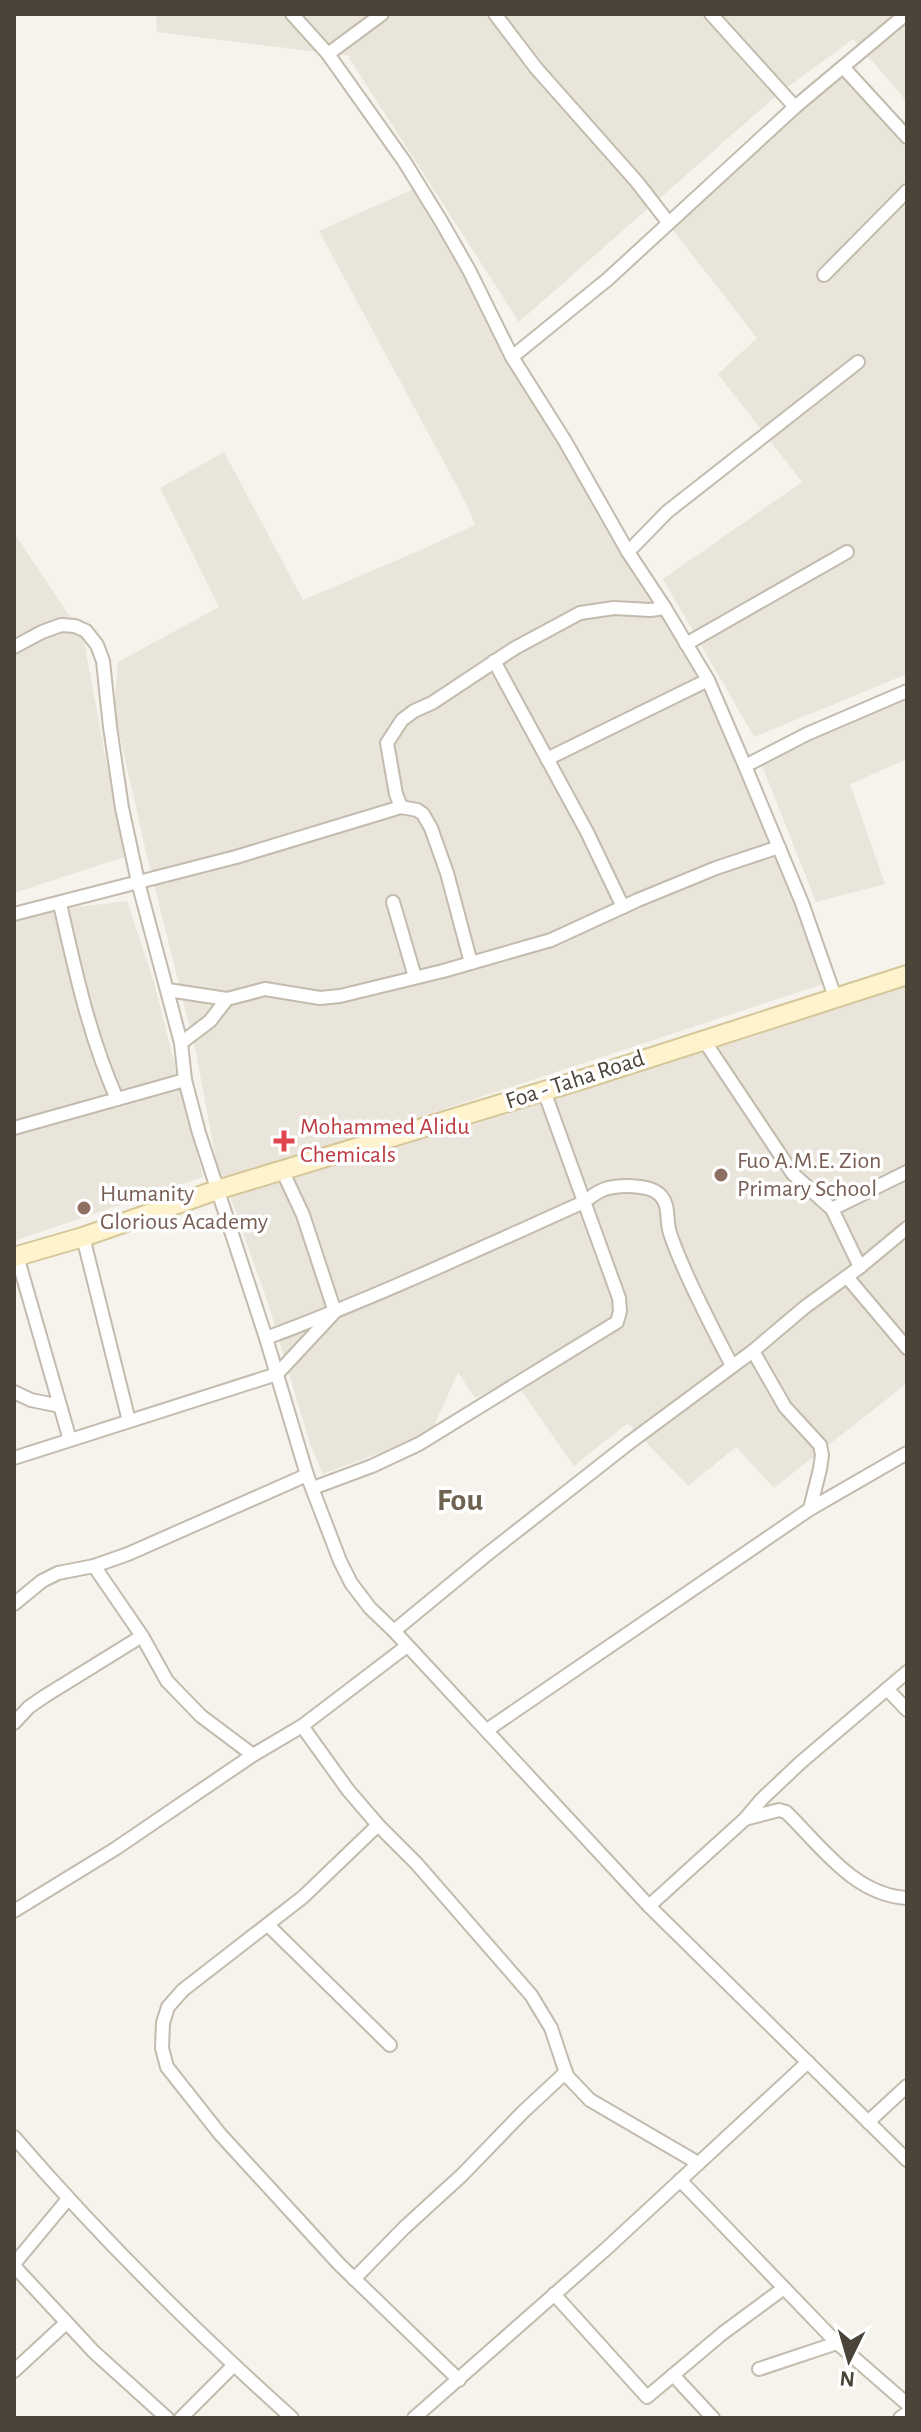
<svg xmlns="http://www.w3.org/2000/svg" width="921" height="2432" font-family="'Alegreya Sans',sans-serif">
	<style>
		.residential { fill: #eae5da }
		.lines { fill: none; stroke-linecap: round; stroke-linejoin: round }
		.street-casing { stroke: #c2bbae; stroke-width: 16 }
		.secondary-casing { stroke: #d6c79b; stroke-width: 22 }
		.street { stroke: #fff; stroke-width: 12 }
		.secondary { stroke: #fff3cd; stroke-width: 18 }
		.health-dot { fill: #e0444e; stroke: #fff; stroke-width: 3 }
		.education-dot { fill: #8d6e63; stroke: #fff; stroke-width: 3 }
		.labels { text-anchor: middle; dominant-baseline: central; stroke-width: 7; stroke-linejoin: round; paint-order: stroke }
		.street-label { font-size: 24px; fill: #4b4439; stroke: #fff }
		.health-label { font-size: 24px; fill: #be3a42; stroke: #fff; text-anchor: start }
		.education-label { font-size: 24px; fill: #785e54; stroke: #fff; text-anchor: start }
		.district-label { font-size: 32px; font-weight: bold; fill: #6e6250; stroke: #fff }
	</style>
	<rect width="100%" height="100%" fill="#f6f3ec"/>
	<!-- residential -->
	<g class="residential">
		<path d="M 156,14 L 907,14 L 907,102 L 853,39 L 777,95 L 519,322 L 349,58 L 351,56 L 157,32 Z"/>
		<path d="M 847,72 L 907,141 L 907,674 L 754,737 L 663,579 L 802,482 L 718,374 L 757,338 L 670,226 Z"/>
		<path d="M 418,187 L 607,532 L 668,628 L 738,746 L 826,983 L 220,1183 L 196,1052 L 146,852 L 114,710 L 118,662 L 219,607 L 160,488 L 224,452 L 303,600 L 423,549 L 475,525 L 467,505 L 319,231 Z"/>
		<path d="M 14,533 L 83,636 L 124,857 L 14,893 Z"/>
		<path d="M 907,693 L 907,759 L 850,784 L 885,884 L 816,902 L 759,758 Z"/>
		<path d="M 127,901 L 154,982 L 203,1177 L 14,1241 L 14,915 Z"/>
		<path d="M 907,985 L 907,1383 L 774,1488 L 736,1447 L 688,1486 L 628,1423 L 574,1466 L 513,1379 L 475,1398 L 458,1372 L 428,1439 L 376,1454 L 323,1474 L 310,1444 L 270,1309 L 229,1193 L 742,1038 Z"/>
	</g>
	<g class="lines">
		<!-- street casing -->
		<g class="street-casing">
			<g id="street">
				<path d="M 292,14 L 328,54 L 404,161 L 441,221 L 469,270 L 512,357 L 565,441 L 628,552 L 665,608 L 708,680 L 745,766"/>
				<path d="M 495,14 L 536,68 L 637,182 L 668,222"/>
				<path d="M 711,14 L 795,107"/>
				<path d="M 328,54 L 382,14"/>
				<path d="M 843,67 L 907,137"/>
				<path d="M 824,275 L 907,191"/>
				<path d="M 512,357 L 608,279 L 795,107 L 906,14"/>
				<path d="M 628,552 L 667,512 L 858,362"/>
				<path d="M 686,644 L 847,552"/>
				<path d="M 14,647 L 42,632 L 61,625 L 75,626 L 86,631 L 97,645 L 103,661 L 110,727 L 122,808 L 138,882 L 181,1043 L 185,1080 L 199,1133 L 266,1338 L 307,1475 L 340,1561 L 351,1583 L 370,1608 L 394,1631 L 649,1906 L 907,2160"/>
				<path d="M 494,661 L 587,832 L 623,907"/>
				<path d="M 547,759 L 708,680"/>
				<path d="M 401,807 L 396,794 L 387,743 L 402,720 L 414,711 L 432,703 L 515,648 L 580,613 L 614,608 L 650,610 L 665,608"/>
				<path d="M 393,902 L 415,977"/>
				<path d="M 60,904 C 75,970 89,1036 117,1099"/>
				<path d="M 14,914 L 236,857 L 401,807 L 417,810 L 423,814 L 431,828 L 447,873 L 471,963"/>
				<path d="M 168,990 L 227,999 L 265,989 L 320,998 L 340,996 L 443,971 L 551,940 L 638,900 L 716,868 L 779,847"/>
				<path d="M 835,997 L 802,903 L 745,766 L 807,734 L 907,691"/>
				<path d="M 181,1043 L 210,1021 L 227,999"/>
				<path d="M 14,1128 L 185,1080"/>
				<path d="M 282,1170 L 303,1215 L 335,1312"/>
				<path d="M 832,1209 L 907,1172"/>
				<path d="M 83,1237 L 129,1421"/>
				<path d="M 17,1256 L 70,1440"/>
				<path d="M 860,1267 L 907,1228"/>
				<path d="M 847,1277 L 907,1348"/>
				<path d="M 266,1338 C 374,1298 479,1249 584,1202 C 591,1197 596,1192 605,1189 C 618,1185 648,1184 659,1194 C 670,1204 666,1217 669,1229 C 670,1235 673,1241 675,1247 C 691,1288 712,1327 732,1366"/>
				<path d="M 753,1351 L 785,1407 L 820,1445 L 822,1455 L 820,1469 L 810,1509"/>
				<path d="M 14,1392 L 31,1400 L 60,1406"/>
				<path d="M 14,1458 L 277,1374 L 332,1315"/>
				<path d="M 313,1488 L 372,1466 L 419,1444 L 617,1322 L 620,1311 L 619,1298 L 544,1091"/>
				<path d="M 94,1566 L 142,1636 L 167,1681 L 201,1716 L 253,1755"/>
				<path d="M 14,1604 L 42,1581 L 58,1573 L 94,1566 L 128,1554 L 307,1475"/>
				<path d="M 394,1631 L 485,1556 L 629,1443 L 753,1351 L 805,1307 L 860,1267 L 832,1209 L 793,1174 L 703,1039"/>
				<path d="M 887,1689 L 907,1710"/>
				<path d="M 14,1723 L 29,1707 L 45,1696 L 142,1636"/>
				<path d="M 302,1726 L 348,1790 L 378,1825 L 416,1863 L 531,1995 L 551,2028 L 567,2076 L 590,2100 L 698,2163"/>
				<path d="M 487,1730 L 810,1509 L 907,1453"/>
				<path d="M 745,1819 L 779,1810 L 786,1812 C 821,1846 854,1895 907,1898"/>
				<path d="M 378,1825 L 303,1897 L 183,1990 L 168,2007 L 163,2023 L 162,2048 L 167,2067 L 220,2134 L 339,2264 L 459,2380"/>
				<path d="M 649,1906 L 745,1819 L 762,1799 L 800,1763 L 907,1672"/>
				<path d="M 14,1911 L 115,1849 L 253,1755 L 302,1726 L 407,1646"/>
				<path d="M 268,1925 L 390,2045"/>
				<path d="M 868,2122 L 907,2086"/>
				<path d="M 14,2137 C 100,2237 194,2330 292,2418"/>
				<path d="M 680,2180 L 837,2343 L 907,2404"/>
				<path d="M 14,2264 L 68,2199"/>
				<path d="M 14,2266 L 94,2352 L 167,2418"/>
				<path d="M 354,2279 L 404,2228 L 462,2175 L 523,2112 L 566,2072"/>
				<path d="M 554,2294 L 647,2397 L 723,2333 L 784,2288"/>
				<path d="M 759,2369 L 837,2343"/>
				<path d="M 14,2371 L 66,2323"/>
				<path d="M 673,2375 L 713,2418"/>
				<path d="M 181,2418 L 234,2365"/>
				<path d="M 414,2418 L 606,2249 L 808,2062"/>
				<path d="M 900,2418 L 907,2413"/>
			</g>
		</g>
		<!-- secondary casing -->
		<g class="secondary-casing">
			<path id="secondary" d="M 14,1257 L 83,1237 L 217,1190 L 587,1078 L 907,975"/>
		</g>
		<!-- street -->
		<use href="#street" class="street"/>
		<!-- secondary -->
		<use href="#secondary" class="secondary"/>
	</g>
	<!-- markers -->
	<path class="health-dot" d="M280 1129h8v8h8v8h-8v8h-8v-8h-8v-8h8z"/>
	<g class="education-dot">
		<circle cx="721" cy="1175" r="8"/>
		<circle cx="84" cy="1208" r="8"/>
	</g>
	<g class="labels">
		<!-- street labels -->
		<g class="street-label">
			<text transform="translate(575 1080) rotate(-18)">Foa - Taha Road</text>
		</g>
		<!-- health labels -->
		<g class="health-label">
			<text x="300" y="1127">Mohammed Alidu<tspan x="300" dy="28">Chemicals</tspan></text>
		</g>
		<!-- education labels -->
		<g class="education-label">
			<text x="737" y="1161">Fuo A.M.E. Zion<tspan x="737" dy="28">Primary School</tspan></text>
			<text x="100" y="1194">Humanity<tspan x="100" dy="28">Glorious Academy</tspan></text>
		</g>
		<!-- district labels -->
		<g class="district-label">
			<text x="460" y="1500">Fou</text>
		</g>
	</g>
	<!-- border -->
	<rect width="921" height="2432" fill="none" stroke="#4b4439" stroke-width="32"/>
	<!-- north arrow -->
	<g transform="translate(849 2360) rotate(185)" stroke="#ffffff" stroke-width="6" paint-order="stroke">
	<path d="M0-6L14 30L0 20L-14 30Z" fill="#4b4439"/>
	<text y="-12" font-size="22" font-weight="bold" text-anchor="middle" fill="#4b4439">N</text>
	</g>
</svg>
